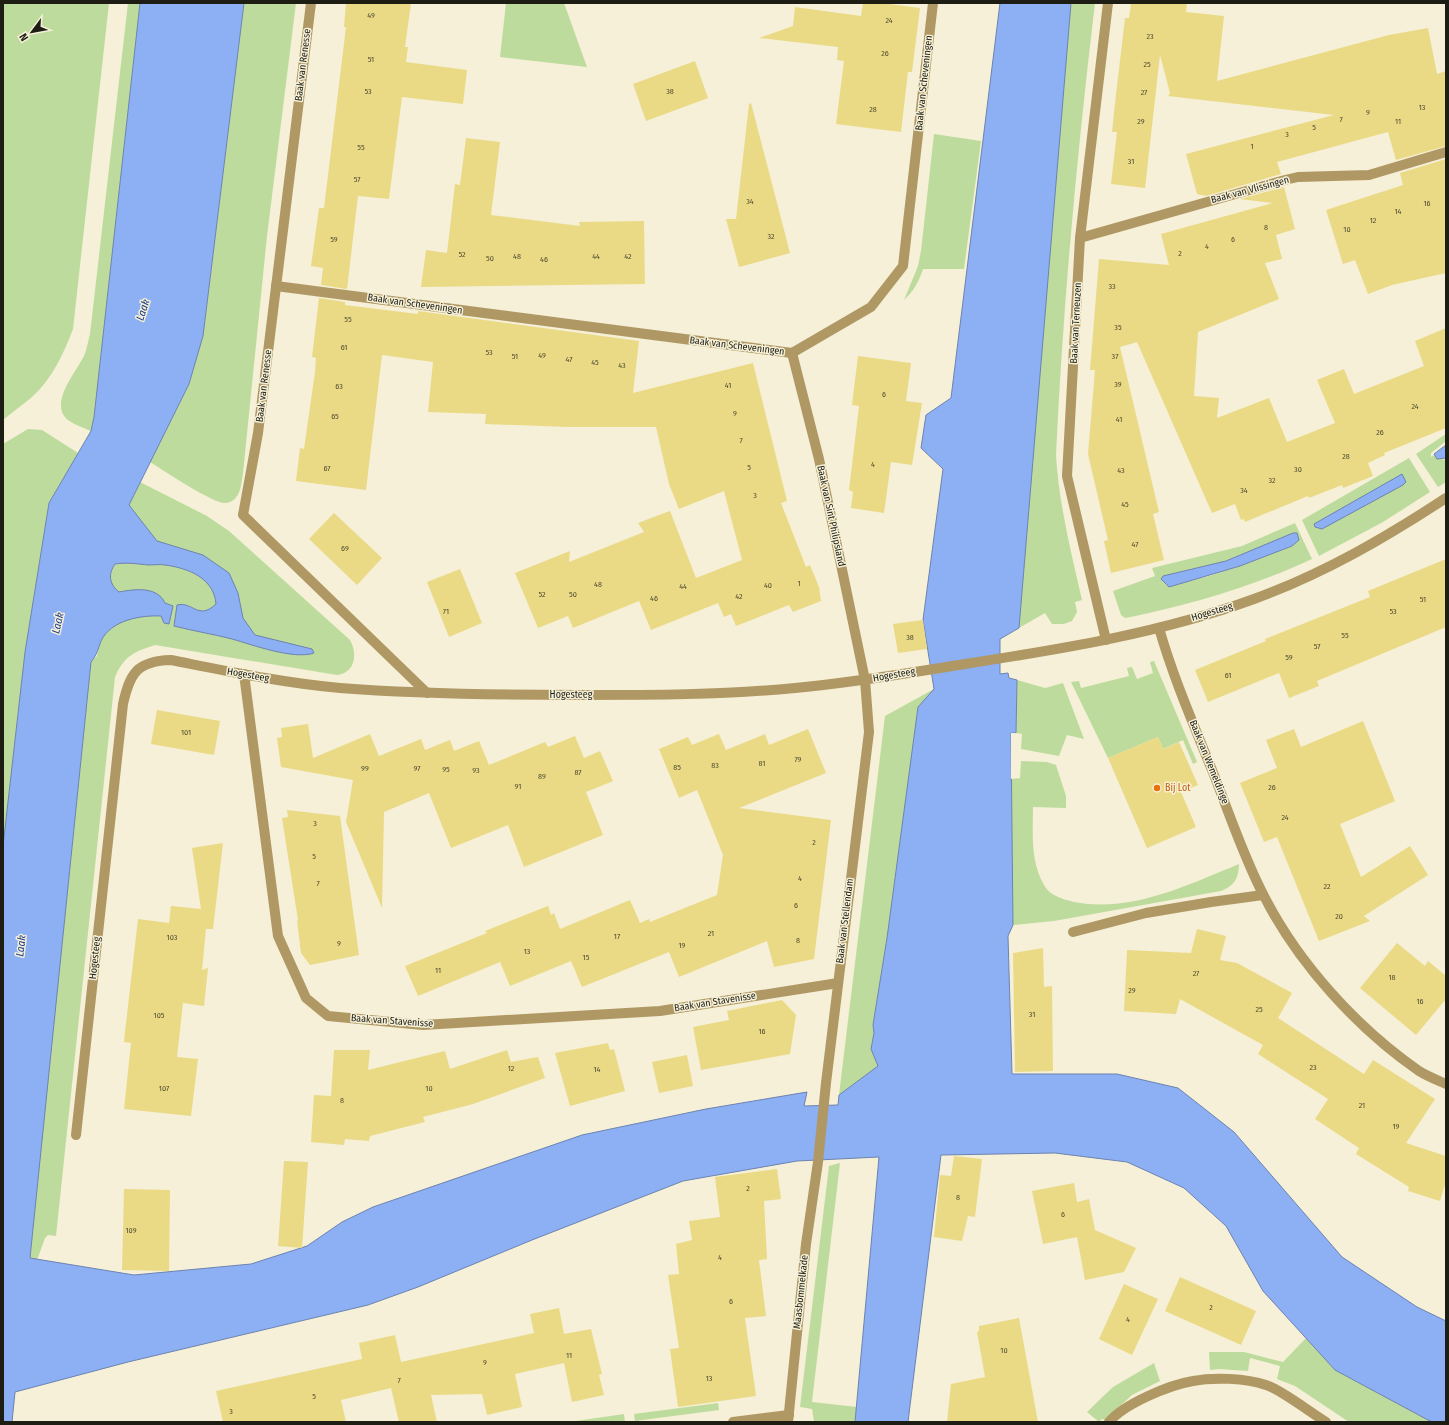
<svg xmlns="http://www.w3.org/2000/svg" width="1449" height="1425" font-family="'Fira Sans Condensed',sans-serif">
	<style>
		.green { fill: #bedb9e; fill-rule: evenodd }
		.water { fill: #8daff4; stroke: #6c83b0 }
		.pier { fill: #f5f0d7 }
		.building { fill: #eada86 }
		.lines { fill: none; stroke-linecap: round; stroke-linejoin: round }
		.minor { stroke: #b09864; stroke-width: 10 }
		.food-dot { fill: #e8710a; stroke: #f5f0d7; stroke-width: 1.5 }
		.labels { text-anchor: middle; dominant-baseline: central; stroke-width: 3; stroke-linejoin: round; paint-order: stroke }
		.number-label { font-size: 8px; fill: #514c30 }
		.street-label { font-size: 10px; fill: #1e1d13; stroke: #f5f0d7 }
		.food-label { font-size: 10px; fill: #c56008; stroke: #f5f0d7; text-anchor: start }
		.water-label { font-size: 11px; font-style: italic; fill: #193a88; stroke: #f5f0d7 }
	</style>
	<rect width="100%" height="100%" fill="#f5f0d7"/>
	<!-- green -->
	<g class="green">
		<path d="M 3,3 L 109,3 L 73,329 C 64,353 52,379 32,397 C 23,405 12,412 3,420 Z"/>
		<path d="M 128,3 L 140,3 L 94,417 L 91,431 C 84,428 75,425 68,420 C 48,404 76,372 84,356 C 87,349 88,341 90,334 Z"/>
		<path d="M 244,3 L 296,3 L 267,236 L 243,473 C 241,484 241,501 226,503 C 215,505 163,470 150,462 L 189,384 L 203,336 Z"/>
		<path d="M 506,3 L 564,3 L 587,67 L 500,57 Z"/>
		<path d="M 1069,3 L 1095,3 C 1077,154 1063,304 1056,455 C 1059,505 1071,552 1082,600 L 1075,602 L 1077,612 L 1072,621 L 1064,624 L 1052,624 L 1045,613 L 1019,628 Z"/>
		<path d="M 934,134 L 981,141 L 964,269 L 923,269 C 919,281 914,291 904,300 L 918,266 L 921,251 Z"/>
		<path d="M 28,429 L 42,430 L 78,453 L 49,503 L 25,652 L 3,846 L 3,444 Z"/>
		<path d="M 1446,434 L 1446,441 L 1431,453 L 1431,457 L 1434,455 L 1444,460 L 1446,458 L 1446,482 L 1438,487 L 1416,454 Z"/>
		<path d="M 1409,458 L 1430,492 L 1383,522 L 1319,556 L 1302,520 ZM 1406,482 L 1322,529 L 1315,524 L 1319,521 Z"/>
		<path d="M 140,482 L 207,516 L 229,531 L 350,640 C 358,654 355,673 337,675 L 155,645 C 134,652 125,655 115,677 L 56,1236 L 48,1235 L 45,1238 L 37,1260 L 29,1258 L 91,662 L 97,656 L 111,571 L 115,564 L 129,505 Z"/>
		<path d="M 1295,523 L 1312,559 C 1254,586 1193,604 1131,617 L 1125,618 L 1121,615 L 1113,591 L 1155,576 L 1152,568 L 1242,546 ZM 1292,546 L 1240,566 L 1206,577 L 1166,585 L 1161,579 L 1163,576 L 1226,561 L 1242,555 Z"/>
		<path d="M 1154,661 L 1197,762 L 1193,764 L 1183,740 L 1163,749 L 1158,737 L 1108,758 L 1071,682 L 1079,681 L 1081,688 L 1129,676 L 1127,668 L 1132,667 L 1137,679 L 1153,673 L 1150,662 Z"/>
		<path d="M 1017,680 L 1045,688 L 1063,683 L 1084,739 L 1067,735 L 1059,756 L 1021,749 L 1022,734 L 1016,733 Z"/>
		<path d="M 934,689 L 887,938 L 873,1025 L 874,1033 L 871,1049 L 878,1066 L 839,1095 L 885,716 Z"/>
		<path d="M 1021,761 L 1047,762 L 1056,765 L 1066,796 L 1066,808 L 1033,807 C 1033,833 1030,861 1044,885 C 1050,896 1063,899 1074,902 C 1131,913 1188,885 1239,864 C 1239,878 1234,886 1221,891 L 1054,921 L 1013,925 L 1011,779 L 1020,778 Z"/>
		<path d="M 840,1163 L 812,1402 L 857,1407 L 855,1422 L 814,1422 L 812,1409 L 800,1407 L 829,1166 Z"/>
		<path d="M 1306,1338 L 1335,1370 L 1433,1422 L 1349,1422 L 1295,1386 L 1277,1379 L 1280,1366 L 1250,1358 L 1248,1371 L 1219,1369 L 1210,1370 L 1209,1352 L 1244,1352 L 1283,1362 Z"/>
		<path d="M 1154,1363 L 1160,1381 L 1132,1395 L 1105,1420 L 1102,1419 L 1099,1422 L 1087,1412 L 1113,1387 Z"/>
		<path d="M 718,1403 L 719,1410 L 635,1421 L 634,1414 Z"/>
		<path d="M 624,1414 L 625,1422 L 576,1422 L 576,1421 Z"/>
	</g>
	<!-- water -->
	<g class="water">
		<path d="M 140,3 L 244,3 L 203,336 L 189,384 L 129,505 L 157,541 L 203,555 L 229,573 L 238,593 L 243,618 L 255,635 L 312,649 L 314,653 C 294,660 253,645 232,639 C 213,634 193,631 174,626 L 177,605 C 193,601 198,621 216,604 C 214,578 188,568 165,565 C 160,564 154,565 149,565 C 137,564 128,562 115,564 C 108,574 109,584 119,592 C 135,589 157,586 165,603 L 173,606 L 169,624 L 164,623 L 161,616 C 141,615 111,620 101,641 C 98,649 97,655 91,662 L 30,1258 L 134,1275 L 251,1264 L 307,1246 L 342,1222 L 373,1207 L 582,1135 L 706,1109 L 807,1092 L 804,1106 L 838,1105 L 839,1095 L 878,1066 L 871,1049 L 874,1033 L 873,1025 L 887,938 L 918,707 L 934,689 L 923,620 L 943,469 L 921,448 L 926,415 L 951,398 L 1000,3 L 1071,3 L 1019,628 L 1000,639 L 1000,674 L 1008,673 L 1009,678 L 1017,680 L 1016,733 L 1011,733 L 1013,925 L 1008,936 L 1012,1074 L 1117,1074 L 1178,1088 L 1234,1132 L 1342,1257 L 1417,1307 L 1446,1321 L 1446,1422 L 1433,1422 L 1428,1420 L 1335,1370 L 1263,1291 L 1226,1226 L 1184,1188 L 1127,1162 L 1055,1153 L 941,1155 L 908,1422 L 855,1422 L 879,1157 L 797,1161 L 683,1181 L 532,1240 L 418,1287 L 368,1305 L 128,1362 L 15,1392 L 12,1422 L 3,1422 L 3,846 L 25,652 L 49,503 L 91,431 L 94,417 Z"/>
		<path d="M 1446,445 L 1446,458 L 1437,459 L 1434,454 Z"/>
		<path d="M 1402,474 L 1406,482 L 1403,485 L 1322,529 L 1315,527 L 1314,524 Z"/>
		<path d="M 1293,533 L 1297,533 L 1299,540 L 1292,546 L 1240,566 L 1169,587 L 1161,579 L 1163,576 L 1226,561 Z"/>
	</g>
	<!-- pier -->
	<path class="pier" d="M 1011,733 L 1017,733 L 1013,735 L 1013,778 L 1011,779 Z"/>
	<!-- building -->
	<g class="building">
		<path d="M 346,3 L 411,3 L 405,47 L 408,47 L 406,62 L 467,70 L 463,104 L 402,97 L 389,199 L 358,196 L 347,289 L 321,285 L 323,268 L 311,266 L 319,208 L 324,208 L 346,27 L 344,27 Z"/>
		<path d="M 863,3 L 881,3 L 920,8 L 912,72 L 908,72 L 901,132 L 836,124 L 844,61 L 837,60 L 838,47 L 759,38 L 793,26 L 795,7 L 861,16 Z"/>
		<path d="M 1131,3 L 1187,3 L 1186,12 L 1224,16 L 1217,81 L 1389,35 L 1428,28 L 1437,74 L 1446,71 L 1446,146 L 1396,160 L 1388,132 L 1277,162 L 1281,174 L 1206,196 L 1197,194 L 1186,154 L 1334,115 L 1168,96 L 1170,93 L 1160,55 L 1145,188 L 1111,184 L 1117,132 L 1112,132 L 1115,103 L 1125,18 L 1129,18 Z"/>
		<path d="M 695,61 L 708,98 L 646,121 L 633,84 Z"/>
		<path d="M 751,103 L 790,253 L 739,267 L 726,219 L 736,219 L 749,104 Z"/>
		<path d="M 466,138 L 500,142 L 491,215 L 580,226 L 579,222 L 644,221 L 645,284 L 421,287 L 426,250 L 447,253 L 455,184 L 460,185 Z"/>
		<path d="M 1446,159 L 1446,273 L 1392,285 L 1368,294 L 1355,260 L 1343,264 L 1326,210 L 1403,185 L 1400,173 Z"/>
		<path d="M 1284,187 L 1295,229 L 1276,235 L 1282,259 L 1265,263 L 1279,299 L 1198,332 L 1194,396 L 1219,398 L 1217,418 L 1269,398 L 1287,442 L 1335,423 L 1317,380 L 1344,369 L 1354,394 L 1424,366 L 1415,341 L 1446,328 L 1446,428 L 1384,453 L 1385,455 L 1368,463 L 1373,476 L 1343,488 L 1342,485 L 1309,498 L 1308,496 L 1245,522 L 1244,519 L 1241,520 L 1235,504 L 1212,513 L 1137,342 L 1120,347 L 1159,512 L 1153,514 L 1164,560 L 1111,573 L 1104,541 L 1108,540 L 1088,454 L 1095,370 L 1090,370 L 1099,259 L 1169,265 L 1161,234 L 1273,203 L 1240,199 Z"/>
		<path d="M 319,298 L 345,302 L 345,305 L 418,314 L 418,311 L 639,341 L 633,393 L 753,363 L 787,501 L 781,503 L 806,567 L 810,565 L 819,587 L 821,601 L 793,612 L 789,605 L 736,626 L 731,614 L 724,617 L 718,603 L 651,630 L 639,601 L 573,628 L 568,616 L 538,628 L 515,573 L 570,551 L 569,562 L 644,532 L 638,523 L 670,511 L 696,578 L 742,560 L 724,491 L 679,509 L 669,484 L 656,427 L 569,427 L 485,424 L 486,414 L 428,412 L 433,362 L 382,355 L 366,490 L 296,481 L 300,448 L 304,449 L 315,372 L 316,358 L 312,357 Z"/>
		<path d="M 858,356 L 911,363 L 906,401 L 922,403 L 912,465 L 891,462 L 884,513 L 851,508 L 853,492 L 849,490 L 859,406 L 852,405 Z"/>
		<path d="M 334,513 L 382,558 L 357,585 L 309,539 Z"/>
		<path d="M 1446,559 L 1446,627 L 1317,681 L 1319,686 L 1289,698 L 1279,673 L 1208,702 L 1195,670 L 1266,641 L 1265,639 L 1370,597 L 1368,591 Z"/>
		<path d="M 460,569 L 482,623 L 449,637 L 427,582 Z"/>
		<path d="M 923,620 L 927,649 L 898,653 L 893,624 Z"/>
		<path d="M 157,710 L 220,721 L 214,755 L 151,744 Z"/>
		<path d="M 1363,721 L 1395,801 L 1340,824 L 1361,877 L 1410,846 L 1428,875 L 1364,916 L 1370,921 L 1319,941 L 1277,837 L 1264,842 L 1240,783 L 1277,768 L 1266,740 L 1294,729 L 1301,747 Z"/>
		<path d="M 308,724 L 313,758 L 370,734 L 379,756 L 421,739 L 425,750 L 450,740 L 454,751 L 479,741 L 489,765 L 545,742 L 548,747 L 575,736 L 584,758 L 600,751 L 613,781 L 586,792 L 603,835 L 524,867 L 508,825 L 451,848 L 429,793 L 384,812 L 382,908 L 346,822 L 353,780 L 281,767 L 277,738 L 282,737 L 281,728 Z"/>
		<path d="M 808,729 L 826,773 L 739,808 L 831,820 L 814,959 L 774,967 L 767,941 L 679,977 L 669,952 L 582,987 L 571,961 L 510,986 L 500,962 L 418,996 L 405,966 L 487,933 L 485,931 L 548,906 L 551,915 L 554,913 L 560,929 L 630,900 L 640,923 L 649,919 L 650,922 L 717,895 L 723,855 L 697,790 L 679,798 L 659,749 L 688,737 L 692,745 L 719,734 L 726,750 L 765,734 L 769,745 Z"/>
		<path d="M 1158,737 L 1163,749 L 1179,742 L 1198,785 L 1181,792 L 1196,827 L 1147,848 L 1108,758 Z"/>
		<path d="M 287,810 L 340,816 L 359,955 L 310,965 L 301,953 L 297,921 L 298,920 L 282,818 L 288,817 Z"/>
		<path d="M 223,843 L 213,929 L 206,929 L 202,970 L 208,968 L 204,1006 L 183,1003 L 177,1057 L 198,1059 L 191,1116 L 124,1109 L 131,1043 L 124,1042 L 125,1032 L 138,919 L 169,923 L 171,906 L 201,909 L 192,848 Z"/>
		<path d="M 1197,929 L 1226,936 L 1220,960 L 1237,963 L 1292,993 L 1278,1018 L 1364,1074 L 1373,1060 L 1435,1099 L 1406,1143 L 1446,1156 L 1446,1181 L 1440,1201 L 1408,1191 L 1409,1187 L 1356,1154 L 1359,1148 L 1315,1119 L 1328,1099 L 1258,1054 L 1263,1045 L 1180,999 L 1176,1014 L 1124,1011 L 1127,950 L 1191,953 Z"/>
		<path d="M 1397,943 L 1425,966 L 1428,961 L 1446,976 L 1446,999 L 1416,1035 L 1360,988 Z"/>
		<path d="M 1043,948 L 1044,987 L 1052,986 L 1053,1071 L 1015,1072 L 1013,953 Z"/>
		<path d="M 782,1000 L 796,1015 L 790,1054 L 701,1070 L 693,1027 L 729,1020 L 727,1011 Z"/>
		<path d="M 608,1043 L 610,1050 L 614,1049 L 625,1091 L 570,1106 L 555,1053 Z"/>
		<path d="M 334,1050 L 370,1050 L 368,1070 L 445,1051 L 450,1069 L 507,1050 L 511,1062 L 538,1057 L 545,1078 L 473,1104 L 423,1117 L 425,1122 L 370,1136 L 369,1141 L 345,1139 L 344,1145 L 311,1142 L 314,1095 L 331,1096 Z"/>
		<path d="M 687,1055 L 693,1086 L 659,1093 L 652,1062 Z"/>
		<path d="M 954,1156 L 982,1159 L 975,1217 L 968,1216 L 962,1241 L 934,1237 L 940,1175 L 951,1176 Z"/>
		<path d="M 284,1161 L 308,1162 L 302,1248 L 278,1246 Z"/>
		<path d="M 777,1169 L 781,1199 L 764,1201 L 767,1259 L 759,1260 L 766,1316 L 745,1318 L 756,1396 L 678,1407 L 670,1349 L 679,1348 L 668,1275 L 679,1274 L 676,1244 L 692,1240 L 689,1221 L 720,1217 L 715,1177 Z"/>
		<path d="M 1074,1183 L 1077,1202 L 1089,1199 L 1095,1230 L 1136,1248 L 1124,1272 L 1085,1280 L 1077,1237 L 1043,1244 L 1032,1191 Z"/>
		<path d="M 124,1189 L 170,1190 L 169,1271 L 122,1270 Z"/>
		<path d="M 1180,1277 L 1256,1311 L 1241,1345 L 1165,1311 Z"/>
		<path d="M 1124,1284 L 1158,1299 L 1132,1355 L 1099,1339 Z"/>
		<path d="M 559,1308 L 564,1334 L 591,1329 L 602,1374 L 599,1375 L 604,1395 L 572,1402 L 564,1363 L 515,1374 L 522,1407 L 487,1415 L 482,1394 L 431,1395 L 437,1422 L 399,1422 L 391,1388 L 341,1400 L 346,1422 L 223,1422 L 216,1391 L 362,1359 L 359,1343 L 395,1335 L 401,1362 L 534,1333 L 530,1314 Z"/>
		<path d="M 1019,1318 L 1038,1422 L 947,1422 L 951,1384 L 985,1377 L 977,1332 L 979,1331 L 979,1326 Z"/>
	</g>
	<g class="lines">
		<!-- minor -->
		<g class="minor">
			<path d="M 311,3 L 258,433 L 243,515 L 427,693"/>
			<path d="M 1080,238 L 1285,180 L 1298,177 L 1369,175 L 1446,152"/>
			<path d="M 276,286 L 792,353 L 871,307 L 903,266 L 933,3"/>
			<path d="M 1159,628 C 1173,677 1193,723 1212,770 C 1229,812 1243,856 1264,896 C 1298,963 1357,1028 1419,1071 C 1427,1076 1437,1080 1446,1084"/>
			<path d="M 1106,640 L 1067,476 L 1080,238 L 1108,3"/>
			<path d="M 244,674 L 278,936 L 306,998 L 328,1016 L 423,1025 L 660,1011 L 838,983"/>
			<path d="M 1073,932 L 1146,913 L 1211,902 L 1263,895"/>
			<path d="M 76,1135 L 123,704 C 130,673 137,661 171,660 C 227,671 283,683 340,688 C 419,694 498,695 577,695 C 650,695 723,695 795,688 C 852,683 908,673 965,664 C 1062,649 1161,633 1254,599 C 1323,574 1385,538 1446,498"/>
			<path d="M 733,1422 L 789,1415"/>
			<path d="M 788,1422 L 806,1244 L 818,1162 L 826,1083 L 869,732 L 865,680 L 819,459 L 792,353"/>
			<path d="M 1109,1422 C 1124,1404 1169,1385 1193,1381 C 1213,1377 1246,1378 1266,1385 C 1280,1389 1311,1413 1326,1422"/>
		</g>
	</g>
	<!-- markers -->
	<circle class="food-dot" cx="1157" cy="788" r="4"/>
	<g class="labels">
		<!-- number labels -->
		<g class="number-label">
			<text x="371" y="15">49</text>
			<text x="889" y="20">24</text>
			<text x="1150" y="36">23</text>
			<text x="885" y="53">26</text>
			<text x="371" y="59">51</text>
			<text x="1147" y="64">25</text>
			<text x="368" y="91">53</text>
			<text x="670" y="91">38</text>
			<text x="1144" y="92">27</text>
			<text x="1422" y="107">13</text>
			<text x="873" y="109">28</text>
			<text x="1368" y="112">9</text>
			<text x="1341" y="119">7</text>
			<text x="1141" y="121">29</text>
			<text x="1398" y="121">11</text>
			<text x="1314" y="127">5</text>
			<text x="1287" y="134">3</text>
			<text x="1252" y="146">1</text>
			<text x="361" y="147">55</text>
			<text x="1131" y="161">31</text>
			<text x="357" y="179">57</text>
			<text x="750" y="201">34</text>
			<text x="1427" y="203">16</text>
			<text x="1398" y="211">14</text>
			<text x="1373" y="220">12</text>
			<text x="1266" y="227">8</text>
			<text x="1347" y="229">10</text>
			<text x="771" y="236">32</text>
			<text x="334" y="239">59</text>
			<text x="1233" y="239">6</text>
			<text x="1207" y="246">4</text>
			<text x="1180" y="253">2</text>
			<text x="462" y="254">52</text>
			<text x="517" y="256">48</text>
			<text x="596" y="256">44</text>
			<text x="628" y="256">42</text>
			<text x="490" y="258">50</text>
			<text x="544" y="259">46</text>
			<text x="1112" y="286">33</text>
			<text x="348" y="319">55</text>
			<text x="1118" y="327">35</text>
			<text x="344" y="347">61</text>
			<text x="489" y="352">53</text>
			<text x="542" y="355">49</text>
			<text x="515" y="356">51</text>
			<text x="1115" y="356">37</text>
			<text x="569" y="359">47</text>
			<text x="595" y="362">45</text>
			<text x="622" y="365">43</text>
			<text x="1118" y="384">39</text>
			<text x="728" y="385">41</text>
			<text x="339" y="386">63</text>
			<text x="884" y="394">6</text>
			<text x="1415" y="406">24</text>
			<text x="735" y="413">9</text>
			<text x="335" y="416">65</text>
			<text x="1119" y="419">41</text>
			<text x="1380" y="432">26</text>
			<text x="741" y="440">7</text>
			<text x="1346" y="456">28</text>
			<text x="873" y="464">4</text>
			<text x="749" y="467">5</text>
			<text x="327" y="468">67</text>
			<text x="1298" y="469">30</text>
			<text x="1121" y="470">43</text>
			<text x="1272" y="480">32</text>
			<text x="1244" y="490">34</text>
			<text x="755" y="495">3</text>
			<text x="1125" y="504">45</text>
			<text x="1135" y="544">47</text>
			<text x="345" y="548">69</text>
			<text x="799" y="583">1</text>
			<text x="598" y="584">48</text>
			<text x="768" y="585">40</text>
			<text x="683" y="586">44</text>
			<text x="542" y="594">52</text>
			<text x="573" y="594">50</text>
			<text x="739" y="596">42</text>
			<text x="654" y="598">46</text>
			<text x="1423" y="599">51</text>
			<text x="446" y="611">71</text>
			<text x="1393" y="611">53</text>
			<text x="1345" y="635">55</text>
			<text x="910" y="637">38</text>
			<text x="1317" y="646">57</text>
			<text x="1289" y="657">59</text>
			<text x="1228" y="675">61</text>
			<text x="186" y="732">101</text>
			<text x="798" y="759">79</text>
			<text x="762" y="763">81</text>
			<text x="715" y="765">83</text>
			<text x="677" y="767">85</text>
			<text x="365" y="768">99</text>
			<text x="417" y="768">97</text>
			<text x="446" y="769">95</text>
			<text x="476" y="770">93</text>
			<text x="578" y="772">87</text>
			<text x="542" y="776">89</text>
			<text x="518" y="786">91</text>
			<text x="1272" y="787">26</text>
			<text x="1285" y="817">24</text>
			<text x="315" y="823">3</text>
			<text x="814" y="842">2</text>
			<text x="314" y="856">5</text>
			<text x="800" y="878">4</text>
			<text x="318" y="883">7</text>
			<text x="1327" y="886">22</text>
			<text x="796" y="905">6</text>
			<text x="1339" y="916">20</text>
			<text x="711" y="933">21</text>
			<text x="617" y="936">17</text>
			<text x="172" y="937">103</text>
			<text x="798" y="940">8</text>
			<text x="339" y="943">9</text>
			<text x="682" y="945">19</text>
			<text x="527" y="951">13</text>
			<text x="586" y="957">15</text>
			<text x="438" y="970">11</text>
			<text x="1196" y="973">27</text>
			<text x="1392" y="977">18</text>
			<text x="1132" y="990">29</text>
			<text x="1420" y="1001">16</text>
			<text x="1259" y="1009">25</text>
			<text x="1032" y="1014">31</text>
			<text x="159" y="1015">105</text>
			<text x="762" y="1031">16</text>
			<text x="1313" y="1067">23</text>
			<text x="511" y="1068">12</text>
			<text x="597" y="1069">14</text>
			<text x="164" y="1088">107</text>
			<text x="429" y="1088">10</text>
			<text x="342" y="1100">8</text>
			<text x="1362" y="1105">21</text>
			<text x="1396" y="1126">19</text>
			<text x="748" y="1188">2</text>
			<text x="958" y="1197">8</text>
			<text x="1063" y="1214">6</text>
			<text x="131" y="1230">109</text>
			<text x="720" y="1257">4</text>
			<text x="731" y="1301">6</text>
			<text x="1211" y="1307">2</text>
			<text x="1128" y="1319">4</text>
			<text x="1004" y="1350">10</text>
			<text x="569" y="1355">11</text>
			<text x="485" y="1362">9</text>
			<text x="709" y="1378">13</text>
			<text x="399" y="1380">7</text>
			<text x="314" y="1396">5</text>
			<text x="231" y="1411">3</text>
		</g>
		<!-- street labels -->
		<g class="street-label">
			<text transform="translate(303 65) rotate(-83)">Baak van Renesse</text>
			<text transform="translate(924 83) rotate(-84)">Baak van Scheveningen</text>
			<text transform="translate(1250 190) rotate(-15)">Baak van Vlissingen</text>
			<text transform="translate(415 304) rotate(8)">Baak van Scheveningen</text>
			<text transform="translate(1076 323) rotate(-87)">Baak van Terneuzen</text>
			<text transform="translate(737 346) rotate(7)">Baak van Scheveningen</text>
			<text transform="translate(264 386) rotate(-83)">Baak van Renesse</text>
			<text transform="translate(831 516) rotate(78)">Baak van Sint Philipsland</text>
			<text transform="translate(1212 612) rotate(-17)">Hogesteeg</text>
			<text transform="translate(248 675) rotate(10)">Hogesteeg</text>
			<text transform="translate(894 675) rotate(-10)">Hogesteeg</text>
			<text x="571" y="695">Hogesteeg</text>
			<text transform="translate(1209 762) rotate(68)">Baak van Wemeldinge</text>
			<text transform="translate(845 921) rotate(-83)">Baak van Stellendam</text>
			<text transform="translate(95 958) rotate(-84)">Hogesteeg</text>
			<text transform="translate(715 1002) rotate(-9)">Baak van Stavenisse</text>
			<text transform="translate(392 1021) rotate(4)">Baak van Stavenisse</text>
			<text transform="translate(801 1292) rotate(-84)">Maasbommelkade</text>
		</g>
		<!-- food labels -->
		<g class="food-label">
			<text x="1165" y="788">Bij Lot</text>
		</g>
		<!-- water labels -->
		<g class="water-label">
			<text transform="translate(143 310) rotate(-72)">Laak</text>
			<text transform="translate(58 623) rotate(-77)">Laak</text>
			<text transform="translate(21 946) rotate(-84)">Laak</text>
		</g>
	</g>
	<!-- border -->
	<rect width="1449" height="1425" fill="none" stroke="#1e1d13" stroke-width="8"/>
	<!-- north arrow -->
	<g transform="translate(32 32) rotate(238)" stroke="#f5f0d7" stroke-width="3" paint-order="stroke">
	<path d="M0-3L7 15L0 10L-7 15Z" fill="#1e1d13"/>
	<text y="-6" font-size="11" font-weight="bold" text-anchor="middle" fill="#1e1d13">N</text>
	</g>
</svg>
